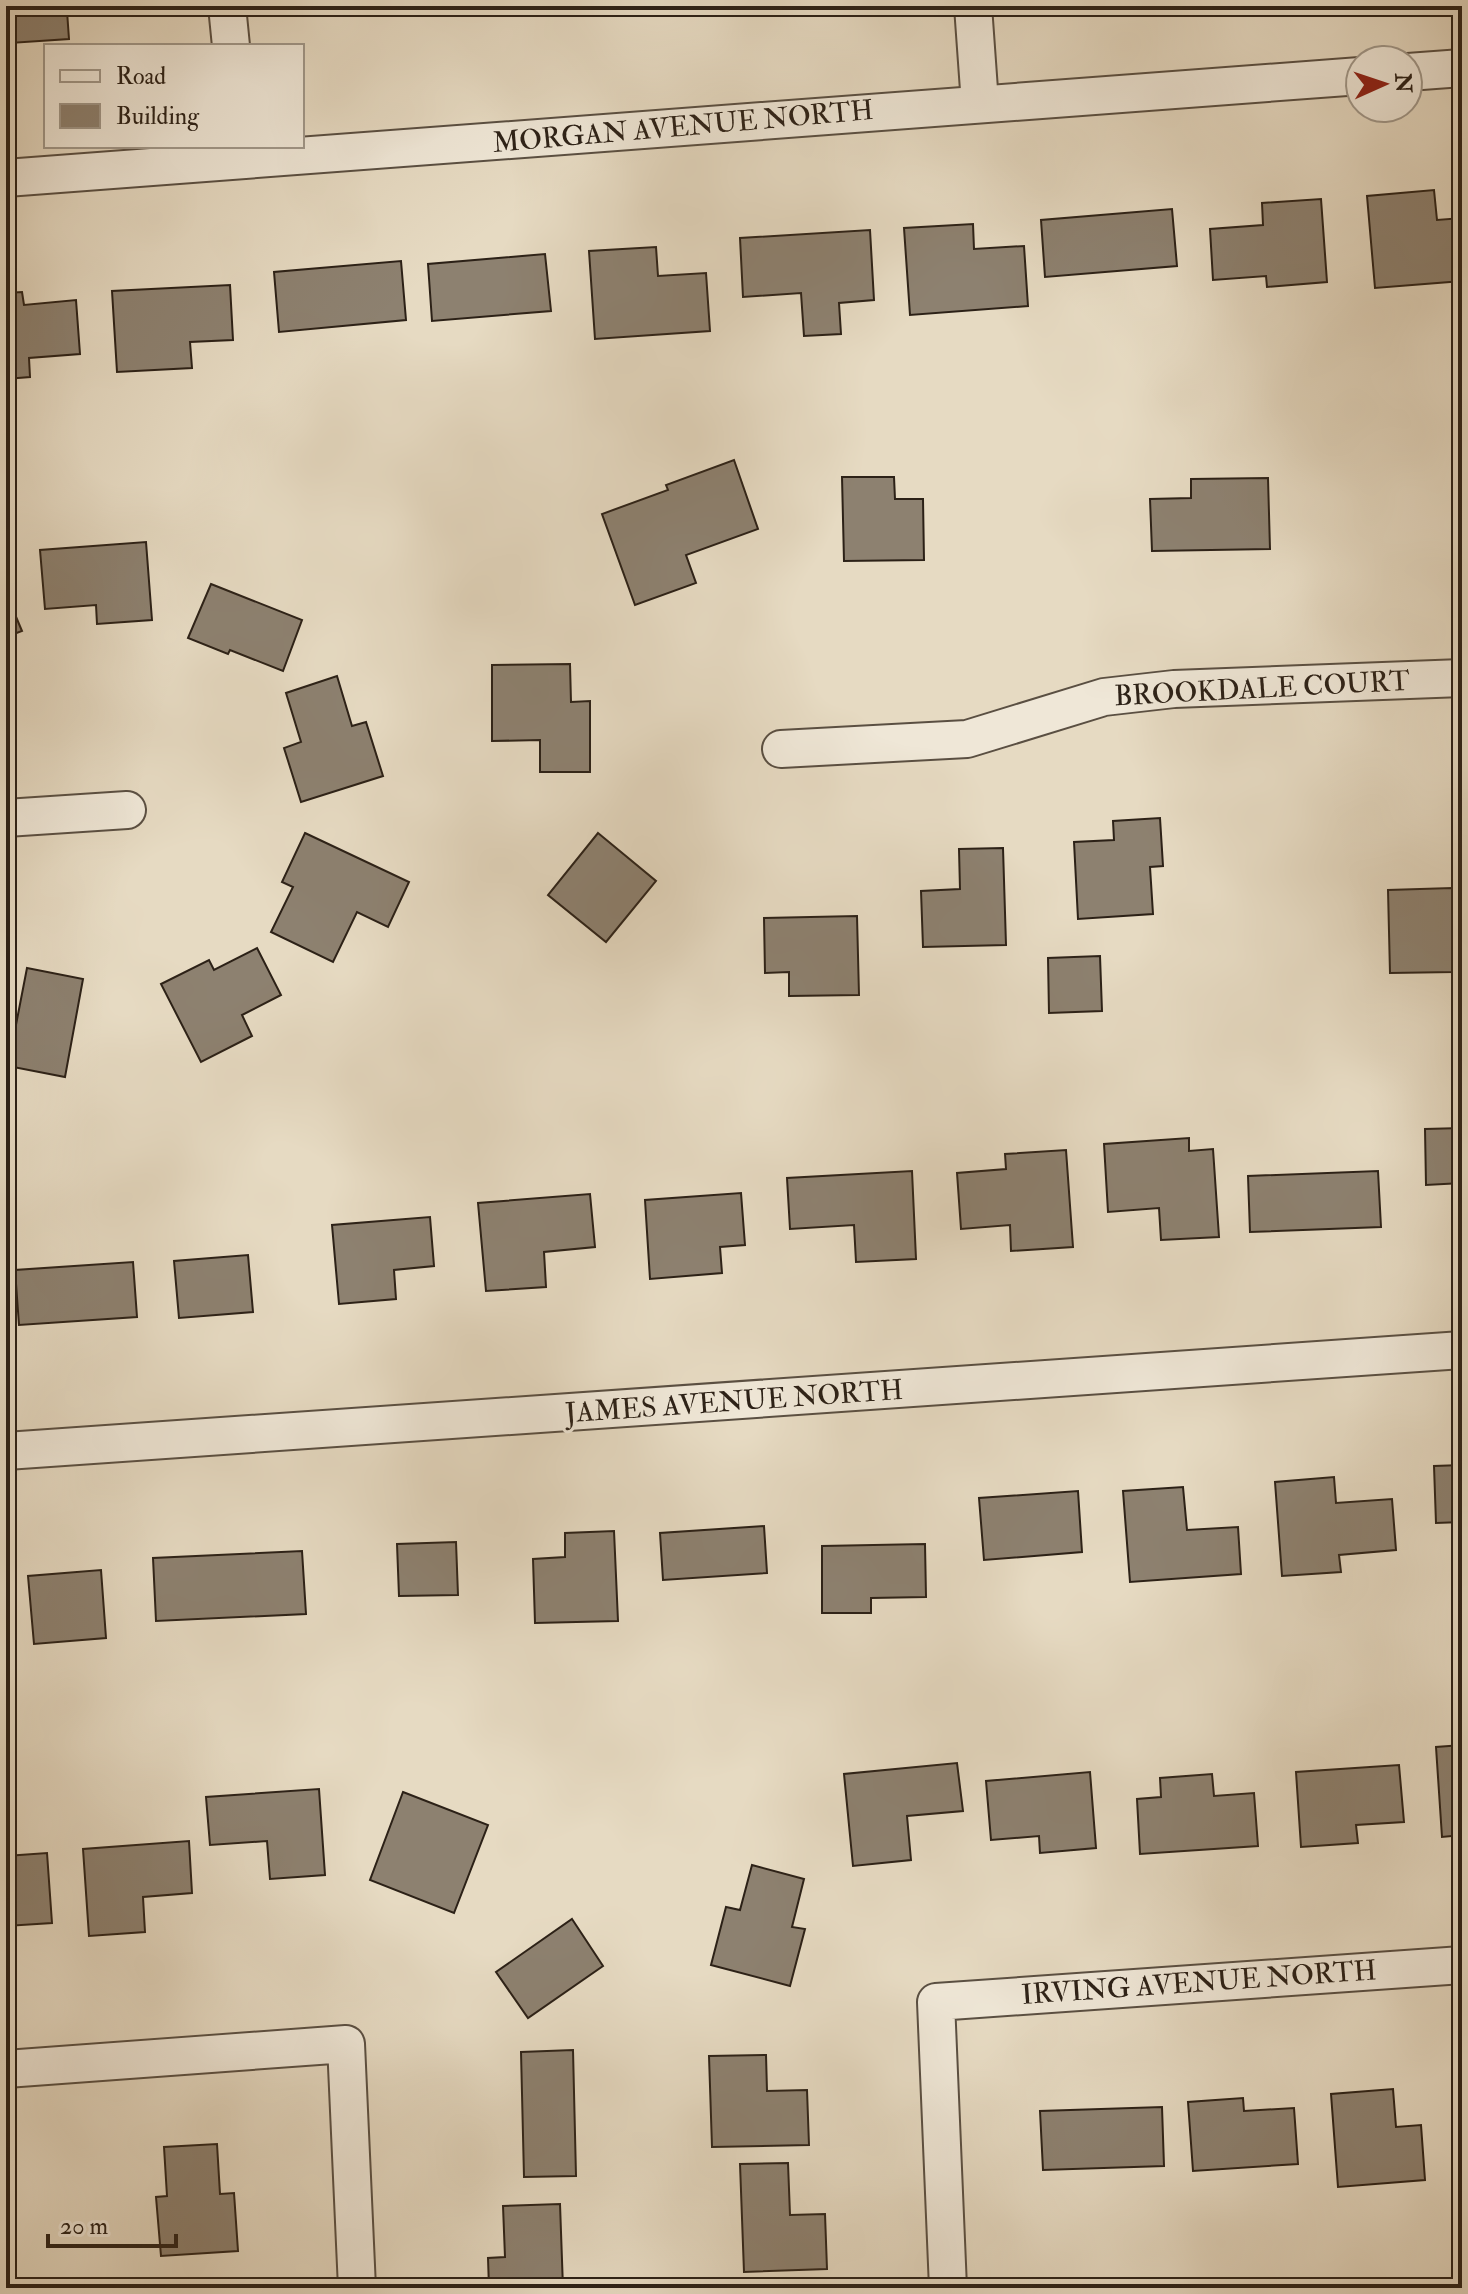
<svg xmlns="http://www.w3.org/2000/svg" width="1468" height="2294" font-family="'IM FELL Double Pica',serif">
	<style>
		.building { fill: #8d8170; stroke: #2c2117; stroke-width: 2 }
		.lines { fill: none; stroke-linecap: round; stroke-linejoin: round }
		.minor-casing { stroke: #5a4f42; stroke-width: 40 }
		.minor { stroke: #efe7d7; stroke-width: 36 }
		.labels { text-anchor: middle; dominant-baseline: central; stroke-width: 6; stroke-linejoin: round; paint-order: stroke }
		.street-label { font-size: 28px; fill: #2c2117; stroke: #efe7d7 }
	</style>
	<rect width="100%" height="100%" fill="#e6dac2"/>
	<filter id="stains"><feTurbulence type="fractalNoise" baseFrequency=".0025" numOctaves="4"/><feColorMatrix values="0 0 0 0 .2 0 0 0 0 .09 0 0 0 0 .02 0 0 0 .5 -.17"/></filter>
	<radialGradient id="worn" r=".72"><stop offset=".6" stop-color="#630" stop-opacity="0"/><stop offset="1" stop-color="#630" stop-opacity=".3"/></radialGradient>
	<!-- building -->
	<g class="building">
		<path d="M 7,6 L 103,6 L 103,8 L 67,11 L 69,39 L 10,43 Z"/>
		<path d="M 353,6 L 445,6 L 354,14 Z"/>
		<path d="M 1434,190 L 1437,220 L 1462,218 L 1462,281 L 1375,288 L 1367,196 Z"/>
		<path d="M 1321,199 L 1327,282 L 1267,287 L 1266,276 L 1213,280 L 1210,229 L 1263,225 L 1262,203 Z"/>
		<path d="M 1172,209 L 1177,266 L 1045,277 L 1041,220 Z"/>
		<path d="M 973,224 L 974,249 L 1024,246 L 1028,306 L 910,315 L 904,228 Z"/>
		<path d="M 870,230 L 874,300 L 839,303 L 841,334 L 804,336 L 801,293 L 743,297 L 740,238 Z"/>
		<path d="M 656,247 L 658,276 L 706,273 L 710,331 L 595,339 L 589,251 Z"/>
		<path d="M 545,254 L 551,311 L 432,321 L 428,264 Z"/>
		<path d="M 401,261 L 406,320 L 279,332 L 274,272 Z"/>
		<path d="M 230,285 L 233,340 L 190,342 L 192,368 L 117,372 L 112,291 Z"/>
		<path d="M 22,292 L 24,305 L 76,300 L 80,354 L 29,358 L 30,377 L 6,379 L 6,293 Z"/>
		<path d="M 734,460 L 758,529 L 686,555 L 696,583 L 635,605 L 602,514 L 668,490 L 666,485 Z"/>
		<path d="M 842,477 L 894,477 L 895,499 L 923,499 L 924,560 L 844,561 Z"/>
		<path d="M 1268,478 L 1270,549 L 1152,551 L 1150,499 L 1191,498 L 1191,479 Z"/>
		<path d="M 146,542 L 152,620 L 97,624 L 96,605 L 45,609 L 40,550 Z"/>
		<path d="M 211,584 L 302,620 L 283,671 L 230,650 L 228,654 L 188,638 Z"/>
		<path d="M 6,593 L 22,631 L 6,637 Z"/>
		<path d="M 570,664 L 571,702 L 590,701 L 590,772 L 540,772 L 540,740 L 492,741 L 492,665 Z"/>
		<path d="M 337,676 L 352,726 L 366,722 L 383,776 L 301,802 L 284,748 L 301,742 L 286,693 Z"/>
		<path d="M 1160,818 L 1163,866 L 1150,867 L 1153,914 L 1078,919 L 1074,842 L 1114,840 L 1113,821 Z"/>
		<path d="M 305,833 L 409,882 L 388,927 L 357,912 L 333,962 L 271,932 L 293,887 L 282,882 Z"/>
		<path d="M 598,833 L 656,881 L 606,942 L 548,895 Z"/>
		<path d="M 1003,848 L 1006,945 L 923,947 L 921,891 L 960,889 L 959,849 Z"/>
		<path d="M 1452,888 L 1454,972 L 1390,973 L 1388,890 Z"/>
		<path d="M 857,916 L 859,995 L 789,996 L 789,972 L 765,973 L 764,918 Z"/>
		<path d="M 257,948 L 281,995 L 242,1015 L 252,1036 L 201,1062 L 161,984 L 209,960 L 214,970 Z"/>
		<path d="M 1100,956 L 1102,1011 L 1049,1013 L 1048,958 Z"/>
		<path d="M 27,968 L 83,979 L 65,1077 L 8,1066 Z"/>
		<path d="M 1462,1128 L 1462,1183 L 1426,1185 L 1425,1129 Z"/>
		<path d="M 1189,1138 L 1189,1151 L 1213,1149 L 1219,1237 L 1161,1240 L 1159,1208 L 1108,1212 L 1104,1144 Z"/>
		<path d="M 1066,1150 L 1073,1247 L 1011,1251 L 1010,1225 L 961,1229 L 957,1173 L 1006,1169 L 1005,1154 Z"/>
		<path d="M 912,1171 L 916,1259 L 856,1262 L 854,1225 L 790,1229 L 787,1178 Z"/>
		<path d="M 1378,1171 L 1381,1227 L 1250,1232 L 1248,1176 Z"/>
		<path d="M 741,1193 L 745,1245 L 720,1247 L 722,1273 L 650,1279 L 645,1200 Z"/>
		<path d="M 590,1194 L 595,1247 L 544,1252 L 546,1287 L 486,1291 L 478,1203 Z"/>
		<path d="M 430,1217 L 434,1266 L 394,1270 L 396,1299 L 339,1304 L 332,1225 Z"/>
		<path d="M 248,1255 L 253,1312 L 179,1318 L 174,1261 Z"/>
		<path d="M 133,1262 L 137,1317 L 19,1325 L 15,1270 Z"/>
		<path d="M 1462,1465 L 1462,1522 L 1436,1523 L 1434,1466 Z"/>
		<path d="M 1334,1477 L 1336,1503 L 1392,1499 L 1396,1550 L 1339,1555 L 1341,1572 L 1282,1576 L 1275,1482 Z"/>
		<path d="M 1183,1487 L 1187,1530 L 1238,1527 L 1241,1574 L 1130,1582 L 1123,1491 Z"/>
		<path d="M 1078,1491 L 1082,1552 L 984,1560 L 979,1498 Z"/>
		<path d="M 764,1526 L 767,1573 L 663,1580 L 660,1533 Z"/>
		<path d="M 614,1531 L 618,1621 L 535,1623 L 533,1559 L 565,1557 L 565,1533 Z"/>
		<path d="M 456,1542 L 458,1595 L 399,1596 L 397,1544 Z"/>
		<path d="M 925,1544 L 926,1597 L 871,1598 L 871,1613 L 822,1613 L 822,1546 Z"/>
		<path d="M 302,1551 L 306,1614 L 156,1621 L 153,1558 Z"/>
		<path d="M 101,1570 L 106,1638 L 34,1644 L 28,1576 Z"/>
		<path d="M 1462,1745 L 1462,1835 L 1442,1837 L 1436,1747 Z"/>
		<path d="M 957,1763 L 963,1811 L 907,1816 L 911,1860 L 853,1866 L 844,1774 Z"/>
		<path d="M 1399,1765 L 1404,1822 L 1356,1825 L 1358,1843 L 1301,1847 L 1296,1772 Z"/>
		<path d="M 1090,1772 L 1096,1848 L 1040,1853 L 1039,1836 L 991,1840 L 986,1781 Z"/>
		<path d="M 1212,1774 L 1214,1796 L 1254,1793 L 1258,1846 L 1140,1854 L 1137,1799 L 1161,1797 L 1160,1778 Z"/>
		<path d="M 319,1789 L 325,1875 L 270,1879 L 267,1841 L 210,1845 L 206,1797 Z"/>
		<path d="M 403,1792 L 488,1825 L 454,1913 L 370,1880 Z"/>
		<path d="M 189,1841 L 192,1893 L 143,1897 L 145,1932 L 89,1936 L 83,1849 Z"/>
		<path d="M 47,1853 L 52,1923 L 6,1926 L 6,1856 Z"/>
		<path d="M 752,1865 L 804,1879 L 792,1927 L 805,1929 L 790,1986 L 711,1965 L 726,1907 L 740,1910 Z"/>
		<path d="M 572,1919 L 603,1966 L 528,2018 L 496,1972 Z"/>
		<path d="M 573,2050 L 576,2176 L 524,2177 L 521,2052 Z"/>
		<path d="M 766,2055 L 767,2091 L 807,2090 L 809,2145 L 712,2147 L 709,2056 Z"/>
		<path d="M 1393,2089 L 1396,2127 L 1421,2125 L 1425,2180 L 1338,2187 L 1331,2094 Z"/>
		<path d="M 1243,2098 L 1244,2111 L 1294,2108 L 1298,2164 L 1193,2171 L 1188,2102 Z"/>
		<path d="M 1162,2107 L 1164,2166 L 1043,2170 L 1040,2111 Z"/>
		<path d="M 217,2144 L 220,2194 L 234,2193 L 238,2251 L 161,2256 L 156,2197 L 167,2196 L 164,2147 Z"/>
		<path d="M 788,2163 L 790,2215 L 825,2214 L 827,2269 L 744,2272 L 740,2164 Z"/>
		<path d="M 560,2204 L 563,2288 L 489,2288 L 488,2258 L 505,2257 L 503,2206 Z"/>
		<path d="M 11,2217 L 13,2274 L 6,2274 L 6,2218 Z"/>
	</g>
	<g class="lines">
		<!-- minor casing -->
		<g class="minor-casing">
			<g id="minor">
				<path d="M 227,6 L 231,46"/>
				<path d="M 973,6 L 980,104"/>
				<path d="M 1408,72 L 1462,68"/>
				<path d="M 6,178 L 1360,76"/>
				<path d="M 781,749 L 967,739 L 1104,697 L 1174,689 L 1462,678"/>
				<path d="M 6,818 L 127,810"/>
				<path d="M 6,1451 L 1462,1350"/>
				<path d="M 6,2069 L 346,2044 L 357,2288"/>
				<path d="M 948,2288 L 936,2002 L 1462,1965"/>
			</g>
		</g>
		<!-- minor -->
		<use href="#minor" class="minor"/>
	</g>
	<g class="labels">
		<!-- street labels -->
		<g class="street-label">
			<text transform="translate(683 127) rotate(-5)">MORGAN AVENUE NORTH</text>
			<text transform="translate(1262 689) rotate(-3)">BROOKDALE COURT</text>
			<text transform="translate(734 1402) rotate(-4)">JAMES AVENUE NORTH</text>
			<text transform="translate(1199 1983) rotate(-4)">IRVING AVENUE NORTH</text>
		</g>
	</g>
	<!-- margin -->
	<rect width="1468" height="2294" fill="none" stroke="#e6dac2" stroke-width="32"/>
	<rect x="8" y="8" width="1452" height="2278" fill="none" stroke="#2c2117" stroke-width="4"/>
	<rect x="16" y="16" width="1436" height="2262" fill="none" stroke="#2c2117" stroke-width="2"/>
	<!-- legend -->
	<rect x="44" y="44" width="260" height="104" fill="#efe7d7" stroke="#a1988a" stroke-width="2"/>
	<rect x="60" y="70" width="40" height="12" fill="#efe7d7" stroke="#a1988a" stroke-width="2"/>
	<text x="116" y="84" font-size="24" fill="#2c2117">Road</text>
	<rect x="60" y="104" width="40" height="24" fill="#8d8170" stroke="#a1988a" stroke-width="2"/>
	<text x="116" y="124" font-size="24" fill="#2c2117">Building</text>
	<!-- north arrow -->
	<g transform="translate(1384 84) rotate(87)"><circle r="38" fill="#efe7d7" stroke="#a1988a" stroke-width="2"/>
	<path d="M0-6L14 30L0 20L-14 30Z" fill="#8f2418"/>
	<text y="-12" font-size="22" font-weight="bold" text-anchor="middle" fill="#2c2117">N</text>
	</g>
	<!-- scale -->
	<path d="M48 2234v12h128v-12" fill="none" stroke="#2c2117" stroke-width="4"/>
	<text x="60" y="2234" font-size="24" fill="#2c2117" stroke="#efe7d7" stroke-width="6" paint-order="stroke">20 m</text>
	<rect width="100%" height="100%" filter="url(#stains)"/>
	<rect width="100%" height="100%" fill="url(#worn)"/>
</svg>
